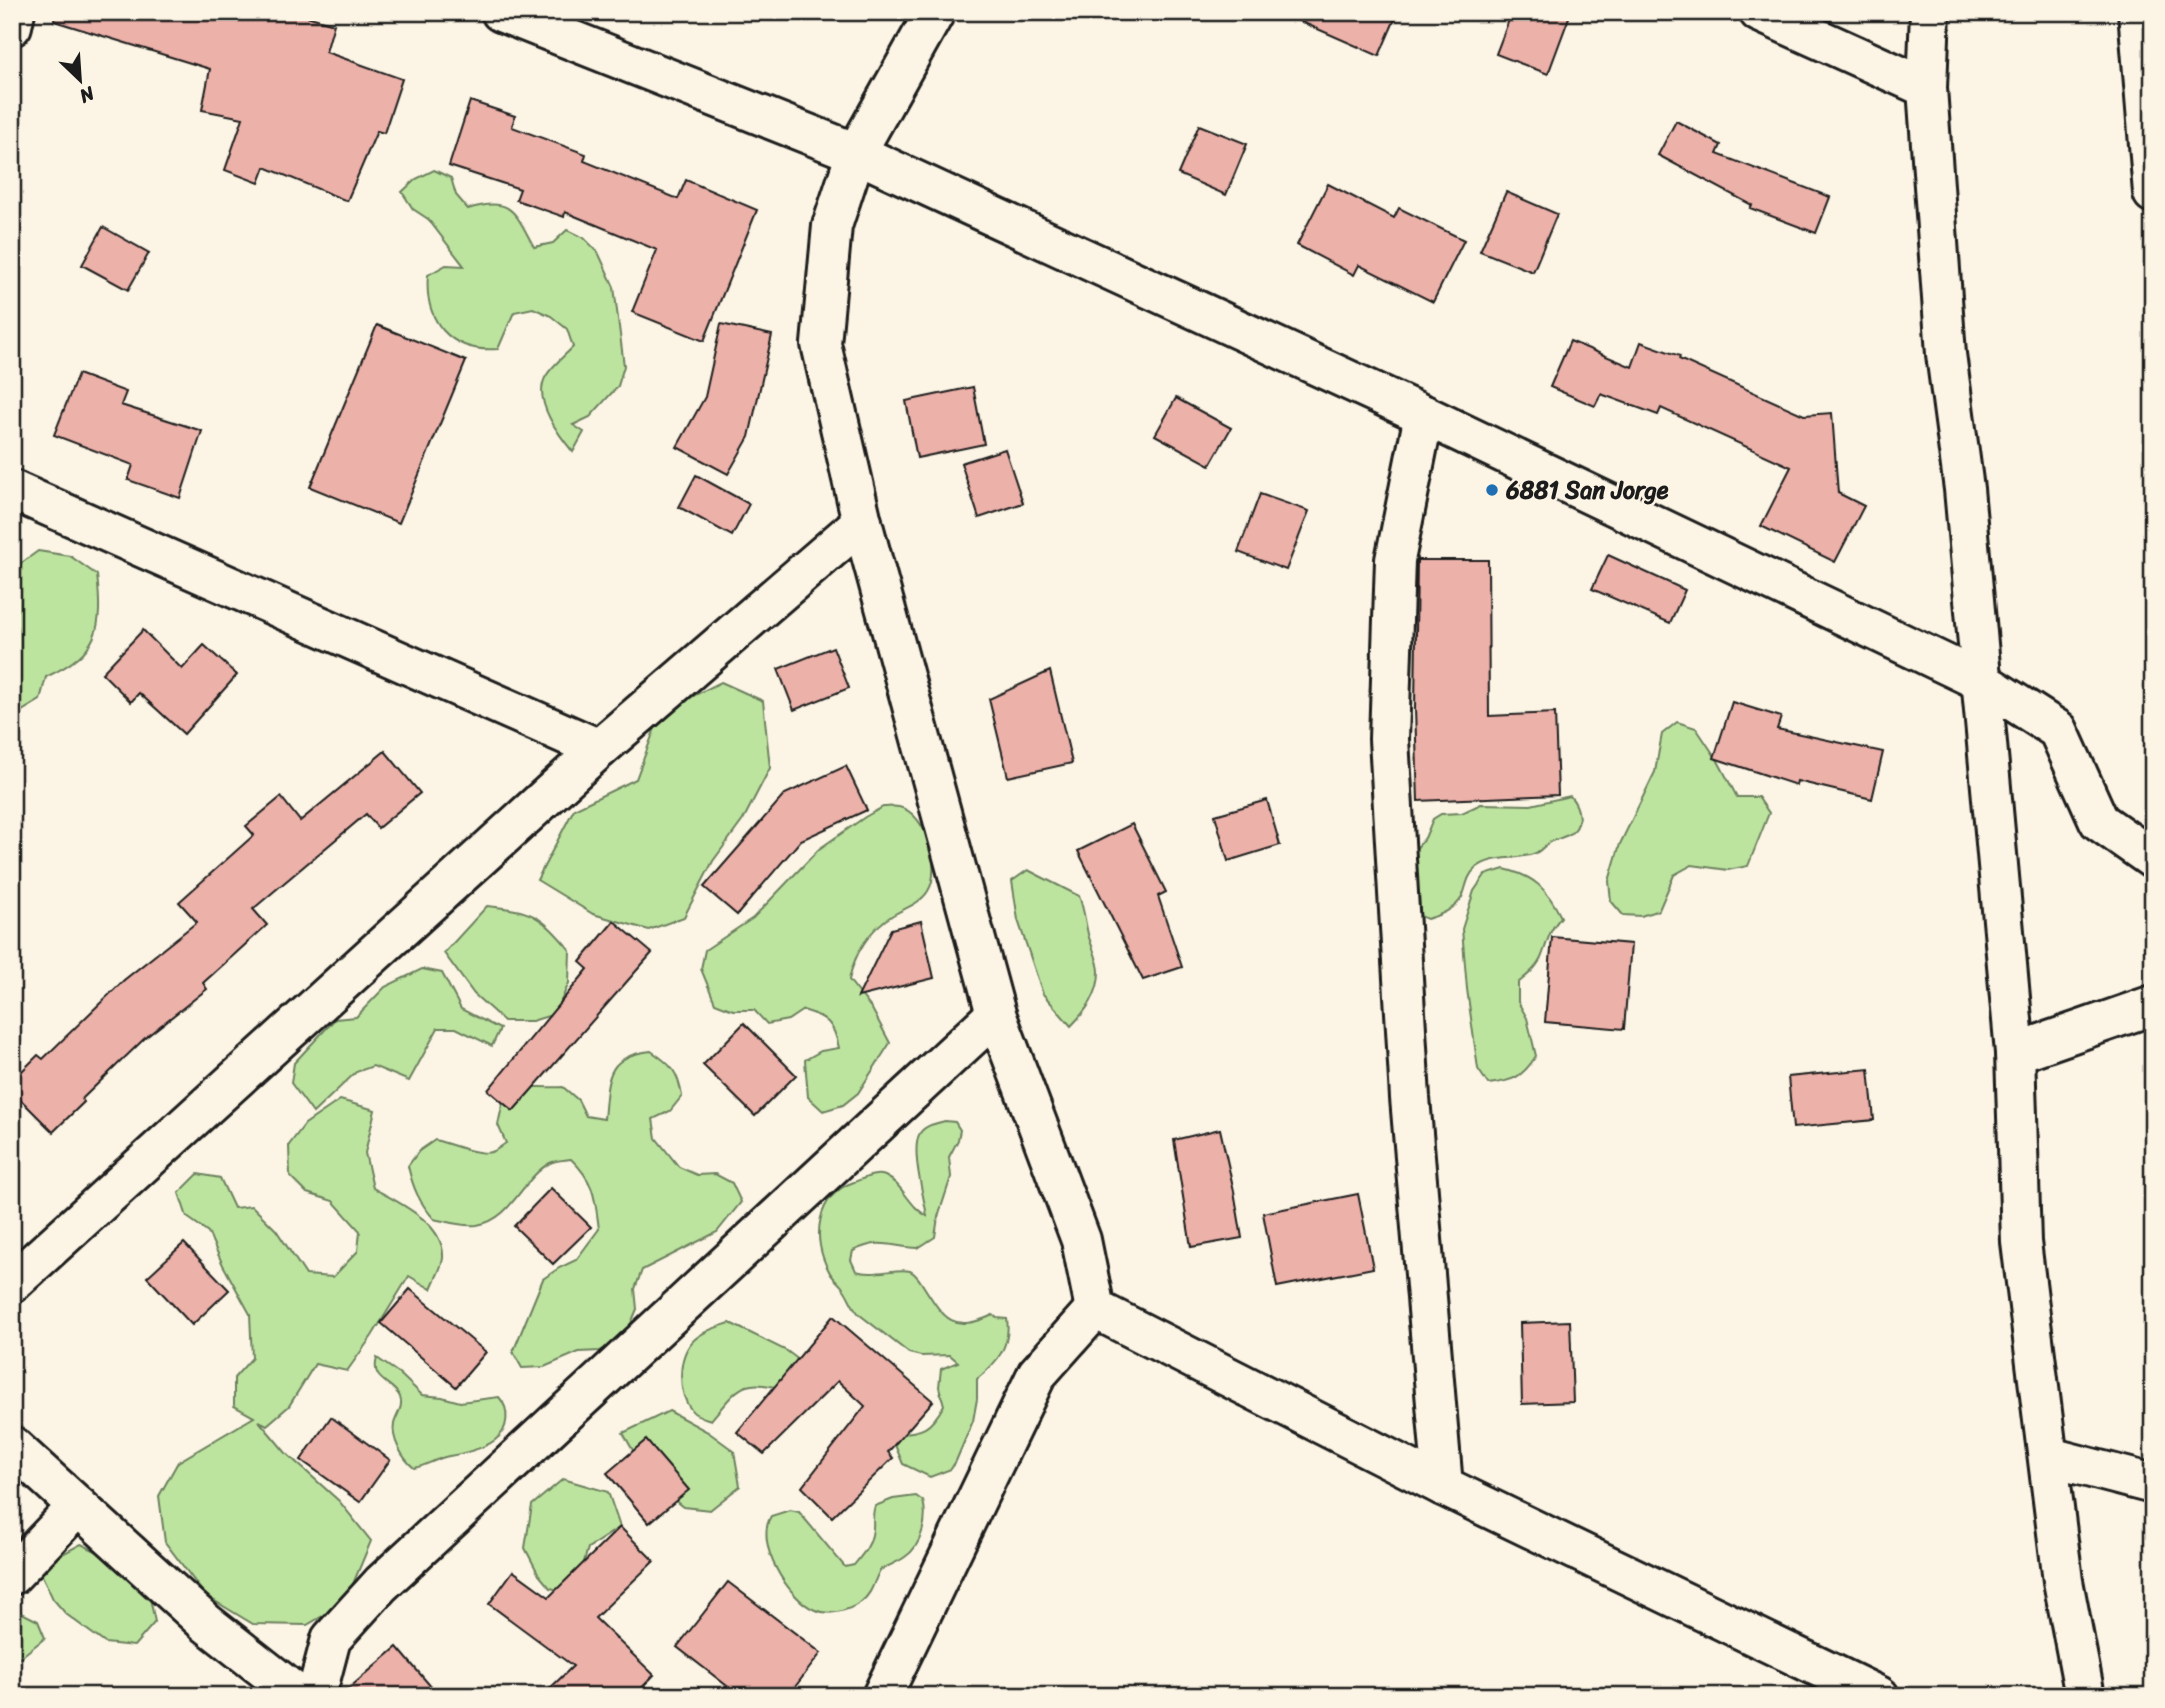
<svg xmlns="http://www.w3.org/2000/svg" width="2165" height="1708" font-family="Sriracha,sans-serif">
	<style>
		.green { fill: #bde49f; stroke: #6c805e; stroke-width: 2 }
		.building { fill: #ecb1a9; stroke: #1c1c1c; stroke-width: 2 }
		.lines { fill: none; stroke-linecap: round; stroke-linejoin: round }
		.minor-casing { stroke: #1c1c1c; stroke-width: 44 }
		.minor { stroke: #fcf5e5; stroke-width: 38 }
		.poi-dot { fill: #1f6fb2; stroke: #fcf5e5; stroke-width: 2.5 }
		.labels { text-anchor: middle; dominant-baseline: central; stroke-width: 5; stroke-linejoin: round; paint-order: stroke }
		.poi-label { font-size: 24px; font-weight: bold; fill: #1c1c1c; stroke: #fcf5e5; text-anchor: start }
	</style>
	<rect width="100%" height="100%" fill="#fcf5e5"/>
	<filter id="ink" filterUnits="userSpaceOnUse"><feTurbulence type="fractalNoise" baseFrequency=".0143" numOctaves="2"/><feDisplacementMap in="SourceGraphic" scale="14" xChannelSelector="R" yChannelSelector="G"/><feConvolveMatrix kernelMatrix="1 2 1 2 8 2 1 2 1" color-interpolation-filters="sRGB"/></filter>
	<g filter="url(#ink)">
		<!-- green -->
		<g class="green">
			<path d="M 434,170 L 451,178 L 456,195 L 468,209 C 512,195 515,213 534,247 L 553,243 L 567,230 L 584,238 L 598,252 L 614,287 L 624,366 L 618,386 L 590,417 L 573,425 L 584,432 L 573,452 C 558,434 532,400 546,376 C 552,366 564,356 573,347 L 567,329 L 551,316 L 533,308 L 514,312 L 498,349 C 450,353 424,321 428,275 L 446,265 L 464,266 L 428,219 L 413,209 L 402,192 L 416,179 Z"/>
			<path d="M 38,551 L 70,556 L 97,575 C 103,630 99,652 46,677 L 40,700 L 12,717 L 12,570 Z"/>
			<path d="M 721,682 L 763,701 L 770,768 L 743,820 L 713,861 L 684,917 L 649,930 L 593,914 L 537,880 L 574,809 L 636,779 L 661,712 Z"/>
			<path d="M 1677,722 L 1696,728 L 1718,761 L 1737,797 L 1758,797 L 1769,813 L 1748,866 L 1728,870 L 1692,865 L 1674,875 L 1659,910 L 1641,916 L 1623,915 L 1611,901 L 1609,881 L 1620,844 L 1655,772 L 1662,734 Z"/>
			<path d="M 1570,796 C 1579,806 1584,825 1570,834 C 1564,837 1557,839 1550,842 C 1543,846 1541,852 1533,854 C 1515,860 1492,855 1476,868 C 1468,875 1467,883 1464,892 C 1460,907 1441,915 1427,919 L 1418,915 L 1405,862 L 1425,838 L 1433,819 L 1441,814 L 1462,813 L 1481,804 L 1531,805 Z"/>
			<path d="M 883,807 C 888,807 895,806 899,807 C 927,813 942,869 928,891 C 920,904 905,908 893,915 C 869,929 854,955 849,980 L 872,1009 L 890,1043 L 858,1093 L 843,1105 L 823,1111 L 808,1097 L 805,1060 L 821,1051 L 839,1048 C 834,1023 827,1017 803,1010 L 788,1020 L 767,1024 L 754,1010 L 733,1010 L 715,1003 L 701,969 L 705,950 L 753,918 L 819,849 L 865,817 Z"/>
			<path d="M 1504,869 C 1535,876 1547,889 1561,917 C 1548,933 1550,935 1543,953 C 1539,966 1529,974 1518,983 L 1518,1002 L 1527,1018 L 1536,1056 C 1522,1078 1513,1081 1488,1084 L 1478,1069 L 1467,989 L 1462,929 L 1474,891 L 1485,875 Z"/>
			<path d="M 1028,870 L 1079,896 C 1084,909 1085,921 1088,934 C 1091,946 1099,960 1099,972 C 1099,994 1086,1011 1071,1026 L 1043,994 L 1018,920 L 1012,881 Z"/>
			<path d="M 487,906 C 534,911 540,915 570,950 L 569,983 L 555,1014 L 532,1021 L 504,1021 L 474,994 L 444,953 Z"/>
			<path d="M 422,969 L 442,973 L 461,1009 L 500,1029 L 492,1046 L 456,1028 L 438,1028 L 409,1081 L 373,1066 L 356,1072 L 313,1113 L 291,1083 L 294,1063 L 335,1019 L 356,1017 L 385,987 Z"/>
			<path d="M 651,1051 C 672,1065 678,1072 682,1096 L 670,1111 L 653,1119 L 656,1138 L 679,1167 L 697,1175 L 715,1174 L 732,1183 L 741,1202 L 717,1232 L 642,1270 L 635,1289 L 637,1309 L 629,1328 L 618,1342 L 600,1351 L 579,1352 L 544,1367 L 522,1368 L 513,1352 L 543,1279 L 559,1268 L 576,1260 L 599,1229 C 595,1199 595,1182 571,1159 C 565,1160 556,1160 550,1163 C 521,1179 513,1219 477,1225 C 463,1227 447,1222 434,1219 C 419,1202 413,1188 408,1166 L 419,1151 L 435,1140 C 448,1143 480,1156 491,1152 C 496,1151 501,1146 506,1143 L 498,1125 L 506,1088 C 525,1085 544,1088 563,1087 L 578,1100 L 586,1116 L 604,1119 C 608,1079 605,1056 651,1051 Z"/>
			<path d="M 340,1100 L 375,1110 L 365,1153 L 373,1188 C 398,1202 445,1223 443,1258 C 442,1268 434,1280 431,1289 L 409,1276 L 372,1336 L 347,1371 L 315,1364 L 289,1406 L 267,1425 L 259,1421 L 286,1453 L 339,1501 L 371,1541 L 345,1603 L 307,1625 L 253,1624 L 205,1595 L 165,1542 L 159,1496 L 178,1462 L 254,1417 L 234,1406 L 234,1378 L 252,1358 L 250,1314 L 223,1265 L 208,1232 L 187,1217 L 179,1193 L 198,1174 L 220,1178 L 234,1208 L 252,1206 L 276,1230 L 306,1275 L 333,1277 L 358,1251 L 360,1231 L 333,1201 L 307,1193 L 290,1176 L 289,1145 L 305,1124 Z"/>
			<path d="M 945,1121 L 955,1122 L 960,1130 L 958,1140 L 949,1157 L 951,1177 L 938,1217 L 935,1237 L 918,1248 C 890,1247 882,1237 853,1251 L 851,1260 L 856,1271 C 875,1277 897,1267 910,1271 C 917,1274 920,1281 924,1287 C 945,1320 953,1333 993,1315 L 997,1318 L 1007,1319 C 1011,1346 997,1363 977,1379 L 977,1399 L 973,1421 L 956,1461 L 951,1469 L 930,1477 L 903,1464 L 895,1445 L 895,1434 C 923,1432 930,1430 944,1405 L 939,1387 L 941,1369 L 958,1362 L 950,1355 L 921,1356 L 909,1353 L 860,1315 C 851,1306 850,1297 843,1288 C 839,1282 832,1278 829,1271 C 811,1239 816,1195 854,1182 C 863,1179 875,1172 885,1176 C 903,1184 909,1207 927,1216 C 924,1197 910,1149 920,1133 C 925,1125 937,1123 945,1121 Z"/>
			<path d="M 730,1323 L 787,1351 L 803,1363 L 790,1391 C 742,1377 741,1385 711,1420 C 705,1418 696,1416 692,1411 C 677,1393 677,1355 695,1339 C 705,1330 718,1327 730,1323 Z"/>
			<path d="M 377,1358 L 400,1374 L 422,1395 L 442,1397 L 460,1402 L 499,1397 C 510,1409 509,1430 495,1440 C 482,1450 459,1454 445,1457 C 434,1460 426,1466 414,1468 C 403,1459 391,1439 394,1424 C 396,1415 404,1407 400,1397 C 393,1381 370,1382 377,1358 Z"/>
			<path d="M 669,1411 L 708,1432 L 734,1451 L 740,1486 L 710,1510 L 683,1507 L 651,1482 L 623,1433 Z"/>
			<path d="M 563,1479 L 608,1492 L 620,1527 L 588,1548 L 580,1576 L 564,1591 L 550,1588 L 539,1575 L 525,1548 L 532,1505 Z"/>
			<path d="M 916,1496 L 923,1501 C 928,1518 922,1546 905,1557 C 898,1562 888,1566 880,1570 C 874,1581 872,1594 861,1602 C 848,1611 830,1616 815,1610 C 788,1599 754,1543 771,1516 L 790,1510 L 799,1512 L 845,1567 L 854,1565 C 861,1556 870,1547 872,1535 C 875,1524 871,1516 875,1506 L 893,1499 Z"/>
			<path d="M 81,1544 L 121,1563 L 147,1584 L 155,1622 L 134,1646 L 105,1643 L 66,1614 L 53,1599 L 38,1567 Z"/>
			<path d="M 12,1608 L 38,1621 L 45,1638 L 12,1664 Z"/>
		</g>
		<!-- building -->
		<g class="building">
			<path d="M 55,12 L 293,12 L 334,24 L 326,52 L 402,79 L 384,133 L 377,131 L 347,201 L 265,167 L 259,183 L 225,170 L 243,118 L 202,110 L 210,69 L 54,21 Z"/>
			<path d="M 1279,12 L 1398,12 L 1379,56 Z"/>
			<path d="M 1512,12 L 1571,12 L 1548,74 L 1496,54 Z"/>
			<path d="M 470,101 L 515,116 L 512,127 L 586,154 L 584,161 L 678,199 L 686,180 L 757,210 L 704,341 L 632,312 L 657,250 L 565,212 L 564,217 L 516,200 L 520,189 L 449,166 Z"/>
			<path d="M 1676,121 L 1721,145 L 1717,154 L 1830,197 L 1816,233 L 1750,208 L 1752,205 L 1658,155 Z"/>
			<path d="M 1199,125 L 1247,144 L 1226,195 L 1178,174 Z"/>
			<path d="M 1328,184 L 1394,218 L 1399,208 L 1464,240 L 1433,302 L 1359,265 L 1354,275 L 1297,245 Z"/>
			<path d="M 1506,192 L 1557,214 L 1533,272 L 1480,251 Z"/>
			<path d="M 103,227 L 149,253 L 128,290 L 82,265 Z"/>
			<path d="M 721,324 L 772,335 L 749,437 L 728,474 L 677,447 L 705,397 Z"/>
			<path d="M 377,325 L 466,361 L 399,523 L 310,487 Z"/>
			<path d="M 1570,341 L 1632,367 L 1641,342 L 1680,356 L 1679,359 L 1804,415 L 1832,413 L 1838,493 L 1864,506 L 1835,562 L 1761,526 L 1791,467 L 1661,408 L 1658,415 L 1601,394 L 1595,406 L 1550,387 Z"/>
			<path d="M 78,374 L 126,392 L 121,405 L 202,431 L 180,498 L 128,480 L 133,465 L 54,435 Z"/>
			<path d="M 973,387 L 984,444 L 917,458 L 906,401 Z"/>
			<path d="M 1176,398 L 1231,428 L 1210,465 L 1155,435 Z"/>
			<path d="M 1005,449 L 1023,503 L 979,518 L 961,463 Z"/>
			<path d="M 696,475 L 749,504 L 732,536 L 679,507 Z"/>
			<path d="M 1260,494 L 1309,511 L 1286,570 L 1238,552 Z"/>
			<path d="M 1608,555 L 1685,590 L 1670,623 L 1592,589 Z"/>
			<path d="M 1417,560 L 1488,560 L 1489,716 L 1555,713 L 1558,795 L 1418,801 L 1415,708 Z"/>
			<path d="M 143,630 L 182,669 L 204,645 L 237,675 L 184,734 L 139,693 L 131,702 L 102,673 Z"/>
			<path d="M 833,647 L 849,688 L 794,710 L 778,669 Z"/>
			<path d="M 1050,671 L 1072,763 L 1008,777 L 989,699 Z"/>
			<path d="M 1732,702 L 1781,717 L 1777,729 L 1883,752 L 1872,799 L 1797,781 L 1796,785 L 1714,758 Z"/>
			<path d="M 385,751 L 420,793 L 378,828 L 366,814 L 253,909 L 267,925 L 203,983 L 207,989 L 145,1038 L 82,1099 L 84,1102 L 53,1132 L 12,1091 L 12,1081 L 38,1055 L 43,1059 L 124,980 L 197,922 L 179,902 L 254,835 L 246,826 L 281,797 L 300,821 Z"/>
			<path d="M 846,766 L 867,810 L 801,840 L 737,915 L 704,887 L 785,794 Z"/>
			<path d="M 1267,800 L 1280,845 L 1228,861 L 1215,815 Z"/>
			<path d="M 1132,824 L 1166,892 L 1158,896 L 1182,967 L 1143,980 L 1078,851 Z"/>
			<path d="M 614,921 L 652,953 L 513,1111 L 488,1090 L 588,969 L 580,962 Z"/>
			<path d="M 921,921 L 934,978 L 858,997 L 891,929 Z"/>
			<path d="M 1552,937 L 1631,944 L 1624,1029 L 1545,1022 Z"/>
			<path d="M 744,1023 L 796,1075 L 755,1116 L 703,1065 Z"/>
			<path d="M 1869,1069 L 1874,1120 L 1793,1128 L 1788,1077 Z"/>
			<path d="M 1220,1129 L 1234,1191 L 1242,1238 L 1191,1247 L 1174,1140 Z"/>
			<path d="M 551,1188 L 591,1227 L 553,1264 L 514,1226 Z"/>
			<path d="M 1358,1194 L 1373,1268 L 1277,1287 L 1263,1213 Z"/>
			<path d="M 184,1243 L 229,1290 L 192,1325 L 147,1277 Z"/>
			<path d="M 410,1289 L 486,1352 L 456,1387 L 381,1323 Z"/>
			<path d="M 833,1316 L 933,1401 L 888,1452 L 893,1458 L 832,1517 L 802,1487 L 865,1406 L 838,1381 L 764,1454 L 737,1432 Z"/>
			<path d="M 1570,1321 L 1573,1402 L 1522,1404 L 1520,1323 Z"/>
			<path d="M 331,1417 L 390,1460 L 360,1502 L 301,1460 Z"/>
			<path d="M 646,1440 L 689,1490 L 649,1523 L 607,1473 Z"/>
			<path d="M 620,1527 L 654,1561 L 595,1618 L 654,1675 L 634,1696 L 542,1696 L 573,1666 L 489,1604 L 513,1571 L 549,1597 Z"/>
			<path d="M 728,1582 L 821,1653 L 788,1696 L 740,1696 L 677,1647 Z"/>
			<path d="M 397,1647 L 439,1696 L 340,1696 Z"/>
		</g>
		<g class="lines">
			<!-- minor casing -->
			<g class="minor-casing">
				<g id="minor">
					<path d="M 501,12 L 856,153 L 1424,415 L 1983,682 L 2058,730 L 2099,821 L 2153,859"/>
					<path d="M 935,12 L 856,153 L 832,226 L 821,344 L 862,522 L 996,1014 L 1081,1240 L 1095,1309 L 1443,1486 L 1879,1696"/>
					<path d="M 1759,12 L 1927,88"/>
					<path d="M 1930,12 L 1927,88 L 1946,354 L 1964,489 L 2015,1053 L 2021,1242 L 2063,1581 L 2085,1696"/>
					<path d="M 2138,12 L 2153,193"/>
					<path d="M 12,26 L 15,12"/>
					<path d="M 1424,415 L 1395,560 L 1389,739 L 1410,1098 L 1443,1486"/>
					<path d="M 12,490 L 599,749"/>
					<path d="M 2015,1053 L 2153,1005"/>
					<path d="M 12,1283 L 599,749 L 862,522"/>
					<path d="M 12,1446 L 206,1623 L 299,1696"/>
					<path d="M 2049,1457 L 2153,1484"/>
					<path d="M 12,1575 L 78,1506"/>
					<path d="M 316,1696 L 331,1639 L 381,1584 L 996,1014"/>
					<path d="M 882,1696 L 1037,1374 L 1095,1309"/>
				</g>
			</g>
			<!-- minor -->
			<use href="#minor" class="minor"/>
		</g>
	</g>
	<!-- markers -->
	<circle class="poi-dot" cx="1492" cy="490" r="7"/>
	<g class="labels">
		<!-- poi labels -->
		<g class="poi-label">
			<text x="1506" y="490">6881 San Jorge</text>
		</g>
	</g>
	<!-- margin -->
	<rect width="2165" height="1708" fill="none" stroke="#fcf5e5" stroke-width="42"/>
	<rect x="21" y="21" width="2123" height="1666" fill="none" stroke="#1c1c1c" stroke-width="2.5" filter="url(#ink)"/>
	<!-- north arrow -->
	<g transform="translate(80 80) rotate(155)" stroke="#fcf5e5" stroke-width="5" paint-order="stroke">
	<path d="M0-5L12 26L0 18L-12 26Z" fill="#1c1c1c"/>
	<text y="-10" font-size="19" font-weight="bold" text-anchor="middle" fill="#1c1c1c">N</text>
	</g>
</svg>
